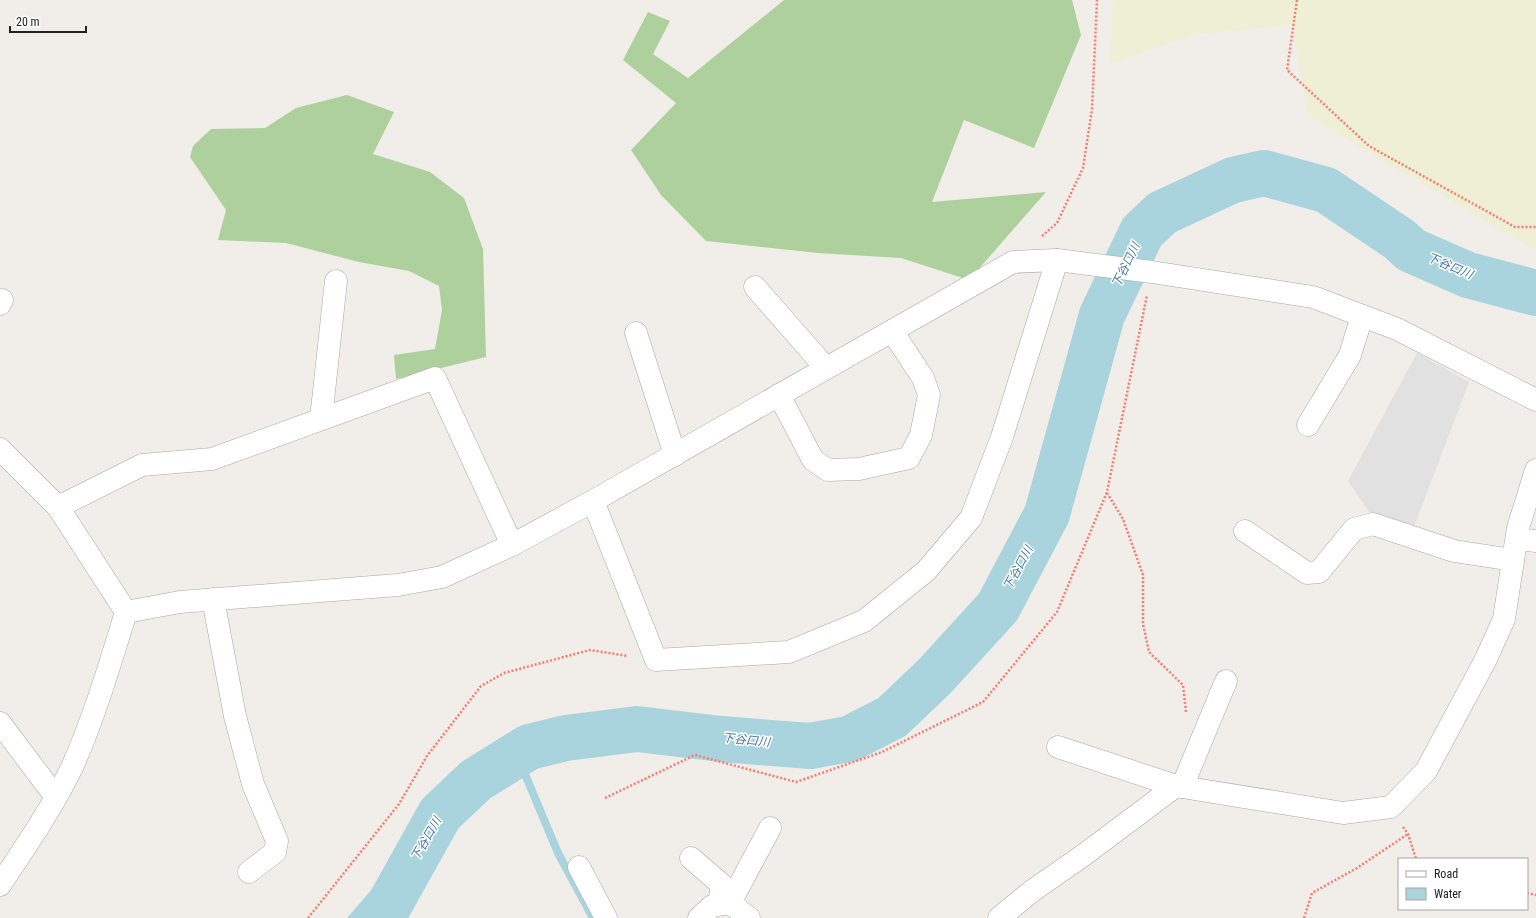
<svg xmlns="http://www.w3.org/2000/svg" width="1536" height="918" font-family="'Roboto Condensed','Noto Sans JP',sans-serif">
	<style>
		.farmland { fill: #eeefd4 }
		.forest { fill: #aed09d }
		.parking { fill: #e1e1e1 }
		.water { fill: #a9d4de }
		.lines { fill: none; stroke-linecap: round; stroke-linejoin: round }
		.stream { stroke: #a9d4de; stroke-width: 8 }
		.river { stroke: #a9d4de; stroke-width: 46 }
		.minor-casing { stroke: #a8a8a8; stroke-width: 23 }
		.path { stroke: #f87a71; stroke-width: 2.5; stroke-dasharray: 2 2; stroke-linecap: butt }
		.minor { stroke: #fff; stroke-width: 22 }
		.labels { text-anchor: middle; dominant-baseline: central; stroke-width: 3; stroke-linejoin: round; paint-order: stroke }
		.water-label { font-size: 12px; font-style: italic; fill: #4778a0; stroke: #fff }
	</style>
	<rect width="100%" height="100%" fill="#f1ede8"/>
	<!-- farmland -->
	<path class="farmland" d="M 1113,0 L 1536,0 L 1536,248 L 1532,248 L 1308,116 L 1292,25 L 1196,34 L 1111,63 Z"/>
	<!-- forest -->
	<g class="forest">
		<path d="M 784,0 L 1072,0 L 1081,35 L 1034,148 L 964,120 L 932,202 L 1046,192 L 969,280 L 901,258 L 818,253 L 706,241 L 661,195 L 631,150 L 676,103 L 623,60 L 648,12 L 670,21 L 653,54 L 688,78 Z"/>
		<path d="M 347,95 L 394,112 L 373,154 L 430,172 L 464,198 L 483,249 L 486,357 L 396,379 L 394,355 L 435,349 L 442,310 L 439,286 L 409,271 L 359,262 L 286,243 L 218,240 L 226,210 L 190,157 L 193,146 L 211,129 L 265,128 L 296,108 Z"/>
	</g>
	<!-- parking -->
	<path class="parking" d="M 1417,353 L 1469,382 L 1412,532 L 1372,516 L 1348,481 Z"/>
	<!-- water -->
	<path class="water" d="M 509,774 L 440,848 L 400,918 L 347,918 L 393,865 Z"/>
	<g class="lines">
		<!-- stream -->
		<path class="stream" d="M 517,755 L 558,853 L 593,918"/>
		<!-- river -->
		<path class="river" d="M 382,918 L 440,814 L 476,780 L 529,747 L 566,738 L 637,729 L 721,739 L 810,746 L 849,739 L 892,717 L 935,676 L 998,607 L 1047,514 L 1102,315 L 1142,232 L 1162,213 L 1233,180 L 1264,173 L 1326,190 L 1399,239 L 1411,250 L 1468,275 L 1536,293"/>
		<!-- minor casing -->
		<g class="minor-casing">
			<g id="minor">
				<path d="M 755,287 L 826,368"/>
				<path d="M 0,304 L 2,300"/>
				<path d="M 636,333 L 675,455"/>
				<path d="M 779,395 L 813,460 L 828,470 L 859,469 L 909,458 L 921,435 L 929,395 L 923,378 L 892,331"/>
				<path d="M 321,419 L 336,281"/>
				<path d="M 1308,425 L 1350,355 L 1362,316"/>
				<path d="M 0,449 L 58,507 L 126,612"/>
				<path d="M 593,501 L 656,660 L 789,652 L 864,621 L 926,571 L 971,518 L 1002,437 L 1057,260"/>
				<path d="M 58,507 L 142,465 L 212,459 L 435,378 L 512,545"/>
				<path d="M 1245,531 L 1307,573 L 1319,572 L 1354,529 L 1373,524 L 1454,551 L 1513,560"/>
				<path d="M 1517,539 L 1536,541"/>
				<path d="M 213,599 L 235,716 L 253,784 L 277,841 L 275,852 L 249,872"/>
				<path d="M 126,612 L 180,602 L 398,585 L 442,577 L 512,545 L 593,501 L 1013,262 L 1057,260 L 1152,272 L 1313,297 L 1397,329 L 1536,400"/>
				<path d="M 0,723 L 55,796"/>
				<path d="M 1058,747 L 1176,786"/>
				<path d="M 1182,787 L 1226,681"/>
				<path d="M 691,858 L 721,884 L 720,904"/>
				<path d="M 579,867 L 606,918"/>
				<path d="M 0,885 C 26,846 53,807 73,765 C 95,715 110,664 126,612"/>
				<path d="M 699,918 L 712,906 L 730,903"/>
				<path d="M 749,918 L 730,903 L 770,828"/>
				<path d="M 999,918 L 1032,891 L 1081,857 L 1176,786 L 1343,813 L 1391,807 L 1426,771 L 1486,659 L 1504,619 L 1518,528 L 1536,470"/>
			</g>
		</g>
		<!-- path -->
		<g class="path">
			<path d="M 1297,0 L 1287,70 L 1369,146 L 1515,227 L 1536,227"/>
			<path d="M 1042,236 L 1057,223 L 1083,168 L 1092,109 L 1097,0"/>
			<path d="M 1107,493 L 1123,519 L 1143,575 L 1143,624 L 1149,652 L 1183,685 L 1186,712"/>
			<path d="M 605,798 L 695,755 L 796,782 L 882,752 L 983,702 L 1057,612 L 1107,492 L 1147,295"/>
			<path d="M 1403,827 L 1408,834 L 1416,859"/>
			<path d="M 1527,893 L 1536,895"/>
			<path d="M 308,918 L 399,804 L 427,756 L 481,686 L 504,673 L 590,650 L 628,656"/>
			<path d="M 1304,918 L 1312,893 L 1357,868 L 1408,834"/>
		</g>
		<!-- minor -->
		<use href="#minor" class="minor"/>
	</g>
	<g class="labels">
		<!-- water labels -->
		<g class="water-label">
			<text transform="translate(1126 265) rotate(-64)">下谷口川</text>
			<text transform="translate(1450 266) rotate(23)">下谷口川</text>
			<text transform="translate(1018 568) rotate(-62)">下谷口川</text>
			<text transform="translate(746 740) rotate(6)">下谷口川</text>
			<text transform="translate(426 839) rotate(-60)">下谷口川</text>
		</g>
	</g>
	<!-- legend -->
	<rect x="1398" y="858" width="130" height="52" fill="#ffffff" stroke="#a6a6a6"/>
	<rect x="1406" y="871" width="20" height="6" fill="#ffffff" stroke="#a6a6a6"/>
	<text x="1434" y="878" font-size="12" fill="#212121">Road</text>
	<rect x="1406" y="888" width="20" height="12" fill="#a9d4de" stroke="#a6a6a6"/>
	<text x="1434" y="898" font-size="12" fill="#212121">Water</text>
	<!-- scale -->
	<path d="M10 26v6h76v-6" fill="none" stroke="#212121" stroke-width="2"/>
	<text x="16" y="26" font-size="12" fill="#212121" stroke="#ffffff" stroke-width="3" paint-order="stroke">20 m</text>
</svg>
